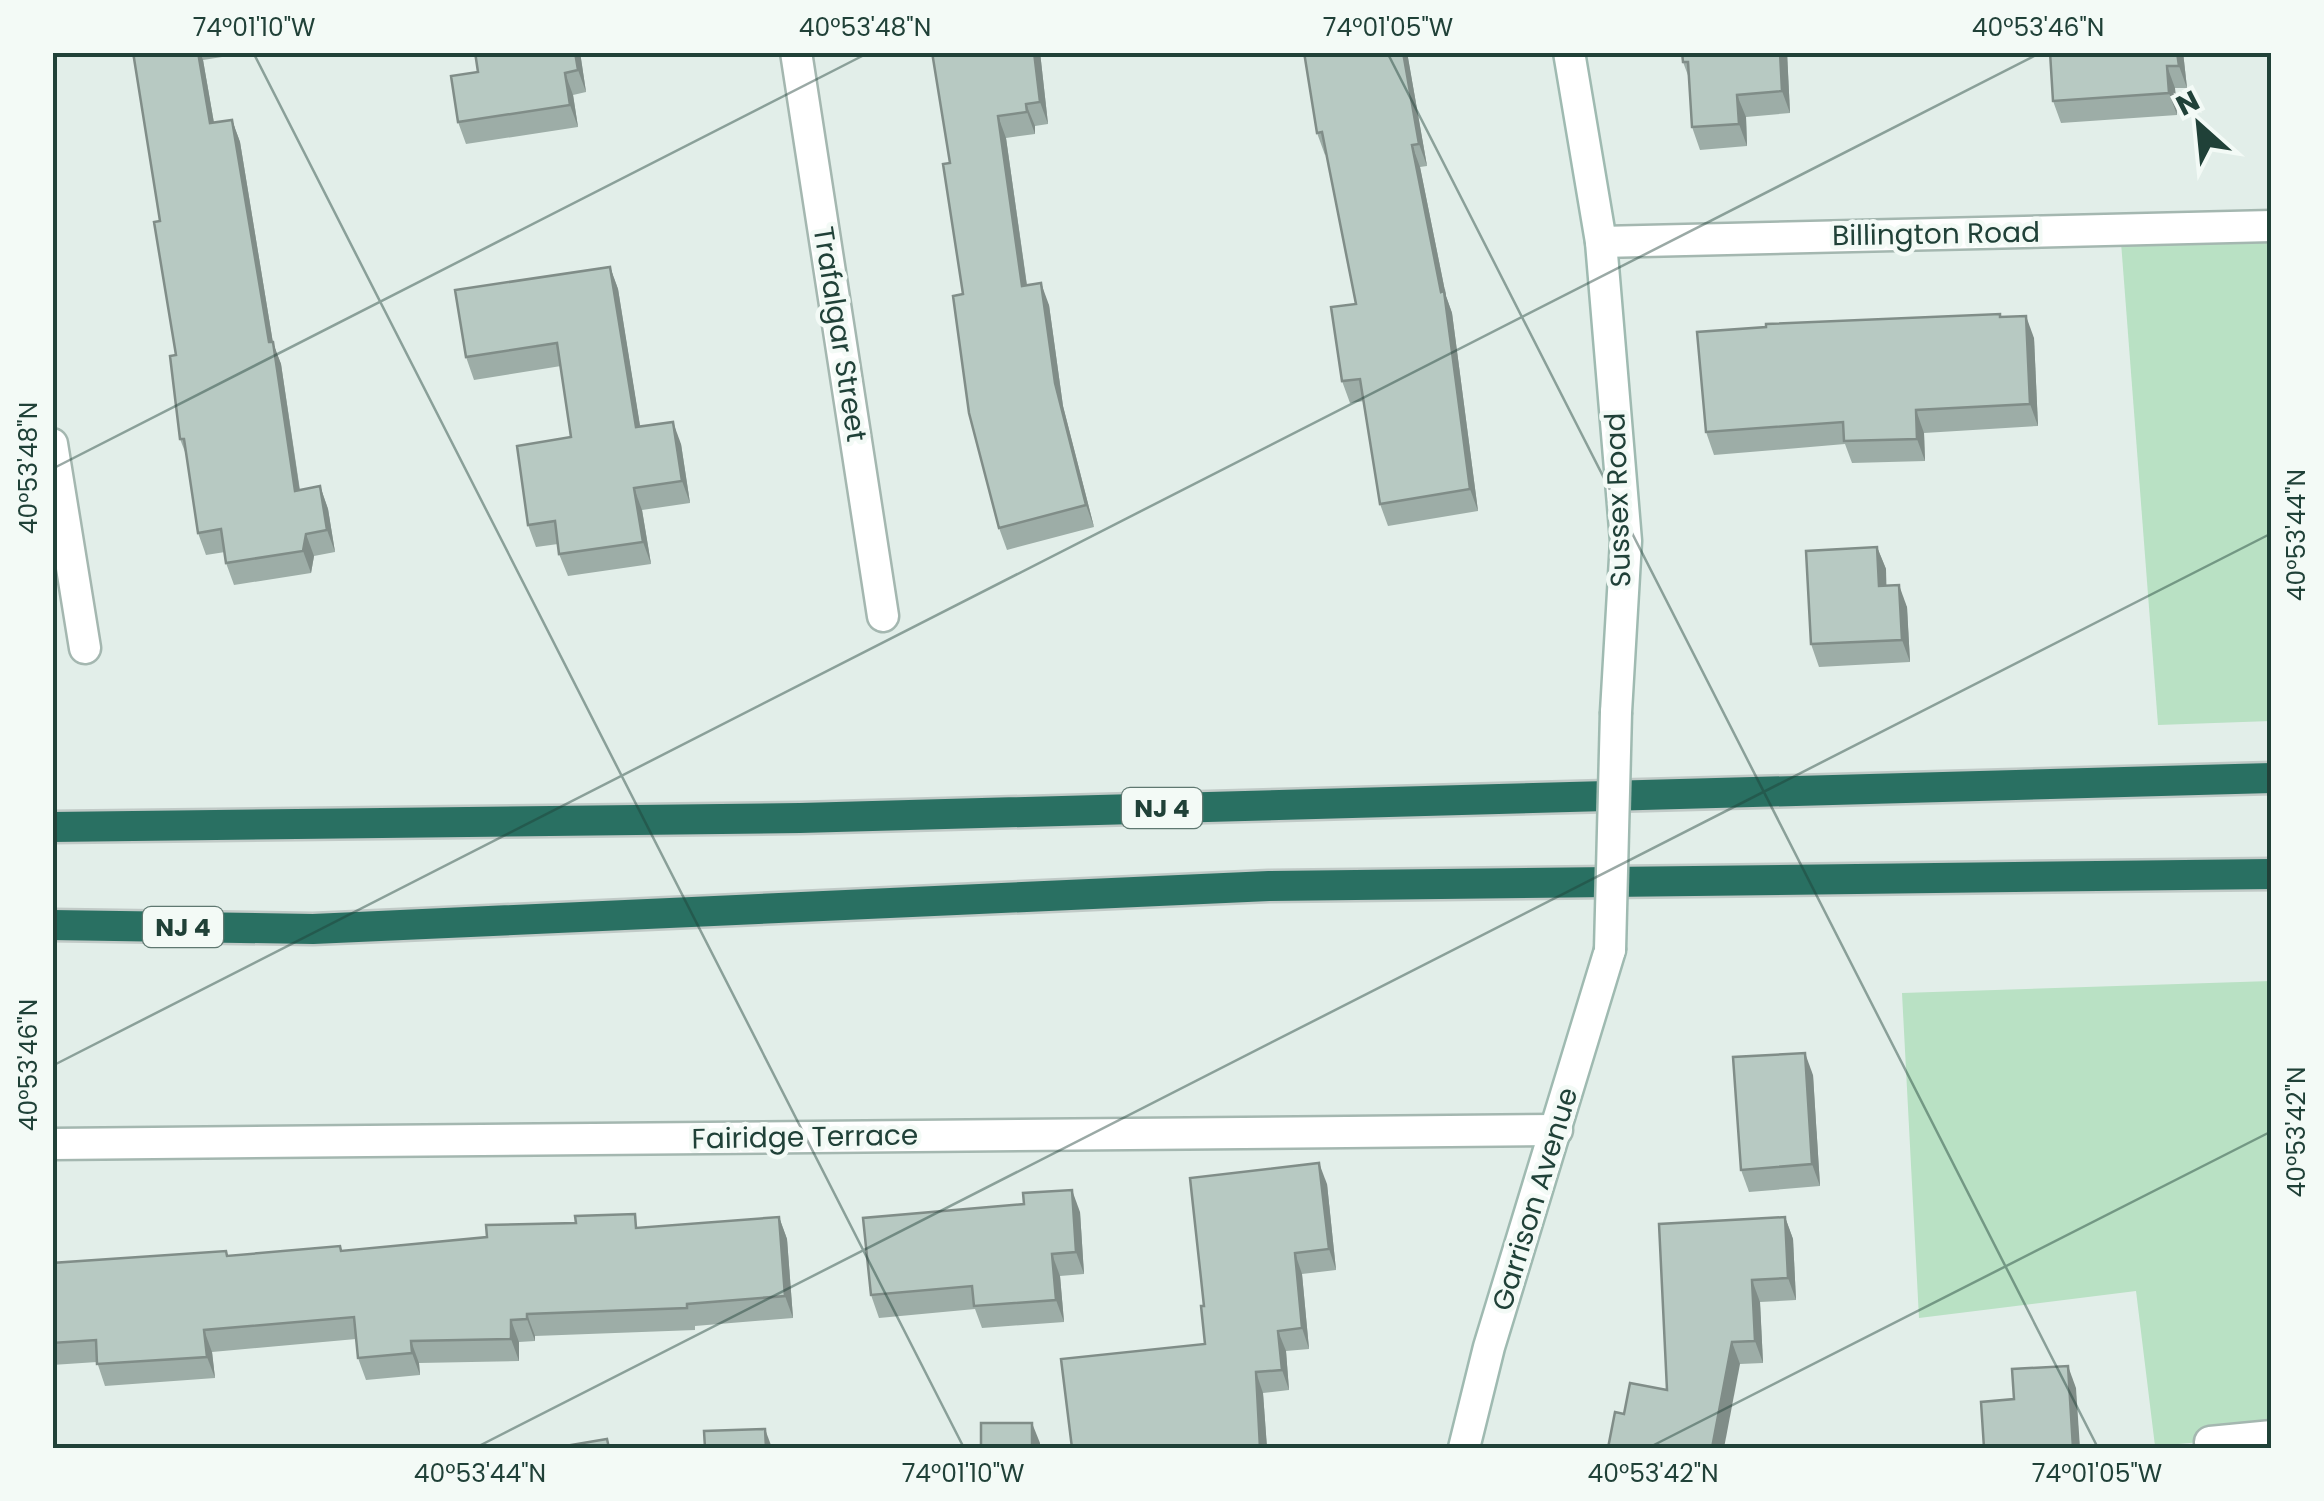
<svg xmlns="http://www.w3.org/2000/svg" width="2324" height="1501" font-family="Poppins,sans-serif">
	<style>
		.park { fill: #b9e1c4 }
		.lines { fill: none; stroke-linecap: round; stroke-linejoin: round }
		.street-casing { stroke: #a4b7b0; stroke-width: 35 }
		.secondary-casing { stroke: #9fbab1; stroke-width: 35 }
		.highway-casing { stroke: #c1cac7; stroke-width: 35 }
		.street { stroke: #fff; stroke-width: 30 }
		.secondary { stroke: #fff; stroke-width: 30 }
		.highway { stroke: #297062; stroke-width: 30 }
		.secondary-bridge-casing { stroke: #9fbab1; stroke-width: 35; stroke-linecap: butt }
		.secondary-bridge { stroke: #fff; stroke-width: 30 }
		.wall { fill: #9dada7 }
		.shaded-wall { fill: #808d88 }
		.building { fill: #b7c9c2; stroke: #808d88; stroke-width: 2.5 }
		.ticks { fill: none; stroke: #204138; stroke-width: 2.5; stroke-opacity: 0.45 }
		.labels { text-anchor: middle; dominant-baseline: central; stroke-width: 9; stroke-linejoin: round; paint-order: stroke }
		.shield { fill: #f3faf6; stroke: #5f7871; stroke-width: 2.5 }
		.shield-label { font-size: 25px; font-weight: bold; fill: #204138 }
		.street-label { font-size: 28px; fill: #204138; stroke: #f3faf6 }
		.neatline { fill: none; stroke: #204138; stroke-width: 4 }
		.ticks-label { font-size: 25px; text-anchor: middle; fill: #204138 }
	</style>
	<rect width="100%" height="100%" fill="#e2eee9"/>
	<!-- park -->
	<g class="park">
		<path d="M 2271,226 L 2271,721 L 2158,725 L 2120,229 Z"/>
		<path d="M 2271,981 L 2271,1436 L 2155,1446 L 2136,1291 L 1919,1318 L 1902,993 Z"/>
	</g>
	<g class="lines">
		<!-- street casing -->
		<g class="street-casing">
			<g id="street">
				<path d="M 796,52 L 883,616"/>
				<path d="M 1601,242 L 2272,226"/>
				<path d="M 52,444 L 85,648"/>
				<path d="M 52,1144 L 1557,1130"/>
				<path d="M 2211,1448 L 2210,1442 L 2272,1436"/>
			</g>
		</g>
		<!-- secondary casing -->
		<g class="secondary-casing">
			<g id="secondary">
				<path d="M 1569,52 L 1601,242 L 1626,541 L 1616,712"/>
				<path d="M 1464,1448 L 1489,1347 L 1610,950"/>
			</g>
		</g>
		<!-- highway casing -->
		<g class="highway-casing">
			<g id="highway">
				<path d="M 52,827 L 800,818 L 2272,778"/>
				<path d="M 52,925 L 313,929 L 1269,886 L 2272,874"/>
			</g>
		</g>
		<!-- street -->
		<use href="#street" class="street"/>
		<!-- secondary -->
		<use href="#secondary" class="secondary"/>
		<!-- highway -->
		<use href="#highway" class="highway"/>
		<!-- secondary-bridge casing -->
		<g class="secondary-bridge-casing">
			<path id="secondary-bridge" d="M 1610,950 L 1616,712"/>
		</g>
		<!-- secondary-bridge -->
		<use href="#secondary-bridge" class="secondary-bridge"/>
	</g>
	<!-- wall -->
	<g class="wall">
		<path d="M 133,52 L 241,52 L 241,54 L 203,60 L 214,123 L 232,120 L 240,142 L 273,343 L 281,364 L 300,490 L 320,486 L 328,509 L 335,552 L 314,556 L 311,573 L 234,585 L 226,563 L 225,552 L 206,555 L 198,533 L 187,457 L 180,439 L 176,355 L 160,221 Z"/>
		<path d="M 475,52 L 580,52 L 586,92 L 573,95 L 578,127 L 466,144 L 458,122 L 478,72 Z"/>
		<path d="M 932,52 L 1040,52 L 1048,124 L 1035,126 L 1035,134 L 1006,138 L 1027,285 L 1049,305 L 1063,406 L 1094,527 L 1007,550 L 999,528 L 963,294 L 950,163 Z"/>
		<path d="M 1304,52 L 1407,52 L 1427,166 L 1420,167 L 1446,296 L 1452,313 L 1478,511 L 1388,526 L 1380,504 L 1364,401 L 1350,403 L 1342,381 L 1356,304 L 1326,154 L 1325,155 L 1317,133 Z"/>
		<path d="M 1682,52 L 1787,52 L 1790,113 L 1746,117 L 1747,146 L 1700,150 L 1692,127 L 1689,78 L 1683,62 Z"/>
		<path d="M 2183,52 L 2187,88 L 2175,88 L 2177,115 L 2061,123 L 2053,101 Z"/>
		<path d="M 610,267 L 618,289 L 640,427 L 681,444 L 690,503 L 642,510 L 651,564 L 568,576 L 559,554 L 558,544 L 536,547 L 528,525 L 571,437 L 561,366 L 474,380 L 466,357 Z"/>
		<path d="M 2001,317 L 2034,338 L 2038,426 L 1924,433 L 1925,461 L 1852,463 L 1845,444 L 1714,455 L 1706,432 Z"/>
		<path d="M 1877,547 L 1886,569 L 1886,585 L 1907,607 L 1910,662 L 1819,667 L 1811,644 Z"/>
		<path d="M 1813,1075 L 1820,1186 L 1749,1192 L 1741,1170 Z"/>
		<path d="M 1327,1184 L 1336,1270 L 1302,1274 L 1309,1349 L 1286,1351 L 1289,1390 L 1263,1393 L 1267,1448 L 1072,1448 L 1205,1344 L 1204,1306 Z"/>
		<path d="M 1080,1212 L 1084,1274 L 1060,1276 L 1064,1322 L 982,1328 L 975,1309 L 879,1318 L 871,1295 Z"/>
		<path d="M 779,1217 L 787,1239 L 793,1318 L 695,1326 L 695,1330 L 535,1336 L 535,1341 L 519,1342 L 519,1361 L 419,1363 L 420,1375 L 366,1380 L 358,1358 L 356,1339 L 212,1352 L 215,1378 L 105,1386 L 97,1362 L 52,1365 L 52,1263 L 342,1251 Z"/>
		<path d="M 1785,1217 L 1793,1239 L 1796,1300 L 1760,1302 L 1763,1363 L 1740,1364 L 1624,1414 L 1667,1390 Z"/>
	</g>
	<!-- shaded-wall -->
	<g class="shaded-wall">
		<path d="M 198,52 L 200,52 L 203,60 L 218,146 L 210,123 Z"/>
		<path d="M 575,52 L 580,52 L 586,92 L 578,70 Z"/>
		<path d="M 1034,52 L 1040,52 L 1048,124 L 1040,102 Z"/>
		<path d="M 1403,52 L 1407,52 L 1427,166 L 1419,144 Z"/>
		<path d="M 1780,52 L 1787,52 L 1790,113 L 1782,91 Z"/>
		<path d="M 2177,52 L 2183,52 L 2187,88 L 2179,66 Z"/>
		<path d="M 2167,66 L 2175,88 L 2177,115 L 2169,93 Z"/>
		<path d="M 565,73 L 573,95 L 578,127 L 570,105 Z"/>
		<path d="M 1737,95 L 1746,117 L 1747,146 L 1739,124 Z"/>
		<path d="M 1026,104 L 1035,126 L 1035,134 L 1027,112 Z"/>
		<path d="M 998,116 L 1006,138 L 1030,308 L 1022,286 Z"/>
		<path d="M 232,120 L 240,142 L 273,343 L 281,364 L 303,513 L 295,491 L 269,342 Z"/>
		<path d="M 1412,145 L 1420,167 L 1446,296 L 1452,313 L 1478,511 L 1470,489 L 1441,292 Z"/>
		<path d="M 610,267 L 618,289 L 644,450 L 636,427 Z"/>
		<path d="M 1041,283 L 1049,305 L 1063,406 L 1094,527 L 1086,505 L 1055,383 Z"/>
		<path d="M 2026,316 L 2034,338 L 2038,426 L 2030,404 Z"/>
		<path d="M 1916,410 L 1924,433 L 1925,461 L 1917,439 Z"/>
		<path d="M 673,422 L 681,444 L 690,503 L 682,481 Z"/>
		<path d="M 320,486 L 328,509 L 335,552 L 327,530 Z"/>
		<path d="M 634,488 L 642,510 L 651,564 L 643,542 Z"/>
		<path d="M 306,534 L 314,556 L 311,573 L 303,551 Z"/>
		<path d="M 1877,547 L 1886,569 L 1887,608 L 1879,586 Z"/>
		<path d="M 1899,585 L 1907,607 L 1910,662 L 1902,640 Z"/>
		<path d="M 1805,1053 L 1813,1075 L 1820,1186 L 1812,1164 Z"/>
		<path d="M 1319,1163 L 1327,1184 L 1336,1270 L 1329,1249 Z"/>
		<path d="M 1072,1190 L 1080,1212 L 1084,1274 L 1076,1252 Z"/>
		<path d="M 779,1217 L 787,1239 L 793,1318 L 785,1296 Z"/>
		<path d="M 1785,1217 L 1793,1239 L 1796,1300 L 1788,1278 Z"/>
		<path d="M 1295,1253 L 1302,1274 L 1309,1349 L 1302,1328 Z"/>
		<path d="M 1052,1254 L 1060,1276 L 1064,1322 L 1056,1300 Z"/>
		<path d="M 1752,1280 L 1760,1302 L 1763,1363 L 1755,1341 Z"/>
		<path d="M 527,1314 L 535,1336 L 535,1341 L 527,1319 Z"/>
		<path d="M 511,1320 L 519,1342 L 519,1361 L 511,1339 Z"/>
		<path d="M 204,1330 L 212,1352 L 215,1378 L 207,1357 Z"/>
		<path d="M 1278,1331 L 1286,1351 L 1289,1390 L 1282,1370 Z"/>
		<path d="M 411,1341 L 419,1363 L 420,1375 L 412,1353 Z"/>
		<path d="M 1732,1342 L 1740,1364 L 1724,1448 L 1712,1448 Z"/>
		<path d="M 2068,1366 L 2076,1388 L 2080,1448 L 2073,1448 Z"/>
		<path d="M 1256,1372 L 1263,1393 L 1267,1448 L 1260,1448 Z"/>
		<path d="M 1032,1423 L 1040,1443 L 1040,1448 L 1032,1448 Z"/>
		<path d="M 765,1429 L 772,1448 L 766,1448 Z"/>
	</g>
	<!-- building -->
	<g class="building">
		<path d="M 133,52 L 198,52 L 210,123 L 232,120 L 269,342 L 273,342 L 295,491 L 320,486 L 327,530 L 306,534 L 303,551 L 226,563 L 221,529 L 198,533 L 184,439 L 180,439 L 170,356 L 176,355 L 154,222 L 160,221 Z"/>
		<path d="M 475,52 L 575,52 L 578,70 L 565,73 L 570,105 L 458,122 L 451,76 L 478,72 Z"/>
		<path d="M 932,52 L 1034,52 L 1040,102 L 1026,104 L 1027,112 L 998,116 L 1022,286 L 1041,283 L 1055,383 L 1086,505 L 999,528 L 969,413 L 953,296 L 963,294 L 943,164 L 950,163 Z"/>
		<path d="M 1304,52 L 1403,52 L 1419,144 L 1412,145 L 1441,292 L 1444,291 L 1470,489 L 1380,504 L 1360,379 L 1342,381 L 1331,307 L 1356,304 L 1322,132 L 1317,133 Z"/>
		<path d="M 1682,52 L 1780,52 L 1782,91 L 1737,95 L 1739,124 L 1692,127 L 1688,62 L 1683,62 Z"/>
		<path d="M 2050,52 L 2177,52 L 2179,66 L 2167,66 L 2169,93 L 2053,101 Z"/>
		<path d="M 610,267 L 636,427 L 673,422 L 682,481 L 634,488 L 643,542 L 559,554 L 555,521 L 528,525 L 517,446 L 571,437 L 557,343 L 466,357 L 455,290 Z"/>
		<path d="M 2000,314 L 2000,317 L 2026,316 L 2030,404 L 1916,410 L 1917,439 L 1844,441 L 1843,422 L 1706,432 L 1697,332 L 1766,327 L 1766,324 Z"/>
		<path d="M 1877,547 L 1879,586 L 1899,585 L 1902,640 L 1811,644 L 1806,551 Z"/>
		<path d="M 1805,1053 L 1812,1164 L 1741,1170 L 1733,1057 Z"/>
		<path d="M 1319,1163 L 1329,1249 L 1295,1253 L 1302,1328 L 1278,1331 L 1282,1370 L 1256,1372 L 1260,1448 L 1072,1448 L 1061,1359 L 1205,1344 L 1201,1306 L 1204,1306 L 1190,1178 Z"/>
		<path d="M 1072,1190 L 1076,1252 L 1052,1254 L 1056,1300 L 974,1306 L 972,1286 L 871,1295 L 863,1218 L 1024,1204 L 1023,1193 Z"/>
		<path d="M 635,1214 L 636,1228 L 779,1217 L 785,1296 L 687,1304 L 687,1308 L 527,1314 L 527,1319 L 511,1320 L 511,1339 L 411,1341 L 412,1353 L 358,1358 L 354,1317 L 204,1330 L 207,1357 L 97,1364 L 96,1340 L 52,1343 L 52,1263 L 226,1251 L 227,1256 L 340,1246 L 341,1251 L 487,1237 L 486,1225 L 576,1223 L 575,1216 Z"/>
		<path d="M 1785,1217 L 1788,1278 L 1752,1280 L 1755,1341 L 1732,1342 L 1712,1448 L 1608,1448 L 1615,1412 L 1624,1414 L 1630,1383 L 1667,1390 L 1659,1224 Z"/>
		<path d="M 2068,1366 L 2073,1448 L 1984,1448 L 1981,1402 L 2014,1399 L 2012,1369 Z"/>
		<rect x="981" y="1423" width="51" height="25"/>
		<path d="M 765,1429 L 766,1448 L 705,1448 L 704,1431 Z"/>
		<path d="M 607,1439 L 609,1448 L 559,1448 L 559,1447 Z"/>
	</g>
	<!-- ticks -->
	<path class="ticks" d="M 253,52 L 964,1448M 1387,52 L 2098,1448M 52,469 L 870,52M 52,1066 L 2042,52M 475,1448 L 2272,533M 1648,1448 L 2272,1131"/>
	<g class="labels">
		<!-- shield labels -->
		<g class="shield">
			<rect x="1122" y="788" width="80" height="40" rx="8"/>
			<rect x="143" y="907" width="80" height="40" rx="8"/>
		</g>
		<g class="shield-label">
			<text x="1162" y="808">NJ 4</text>
			<text x="183" y="927">NJ 4</text>
		</g>
		<!-- street labels -->
		<g class="street-label">
			<text transform="translate(1936 234) rotate(-1)">Billington Road</text>
			<text transform="translate(840 334) rotate(81)">Trafalgar Street</text>
			<text transform="translate(1618 500) rotate(-92)">Sussex Road</text>
			<text transform="translate(805 1137) rotate(-1)">Fairidge Terrace</text>
			<text transform="translate(1535 1199) rotate(-73)">Garrison Avenue</text>
		</g>
	</g>
	<!-- border -->
	<rect width="2324" height="1501" fill="none" stroke="#f3faf6" stroke-width="110"/>
	<!-- north arrow -->
	<g transform="translate(2199 125) rotate(333)" stroke="#f3faf6" stroke-width="8" paint-order="stroke">
	<path d="M0-8L18 38L0 25L-18 38Z" fill="#204138"/>
	<text y="-15" font-size="28" font-weight="bold" text-anchor="middle" fill="#204138">N</text>
	</g>
	<rect x="55" y="55" width="2214" height="1391" class="neatline"/>
	<g class="ticks-label">
		<text x="254" y="36">74°01'10"W</text>
		<text x="865" y="36">40°53'48"N</text>
		<text x="1388" y="36">74°01'05"W</text>
		<text x="2038" y="36">40°53'46"N</text>
		<text transform="translate(28 468) rotate(-90)" y="9">40°53'48"N</text>
		<text transform="translate(2296 535) rotate(-90)" y="9">40°53'44"N</text>
		<text transform="translate(28 1065) rotate(-90)" y="9">40°53'46"N</text>
		<text transform="translate(2296 1132) rotate(-90)" y="9">40°53'42"N</text>
		<text x="480" y="1482">40°53'44"N</text>
		<text x="963" y="1482">74°01'10"W</text>
		<text x="1653" y="1482">40°53'42"N</text>
		<text x="2097" y="1482">74°01'05"W</text>
	</g>
</svg>
